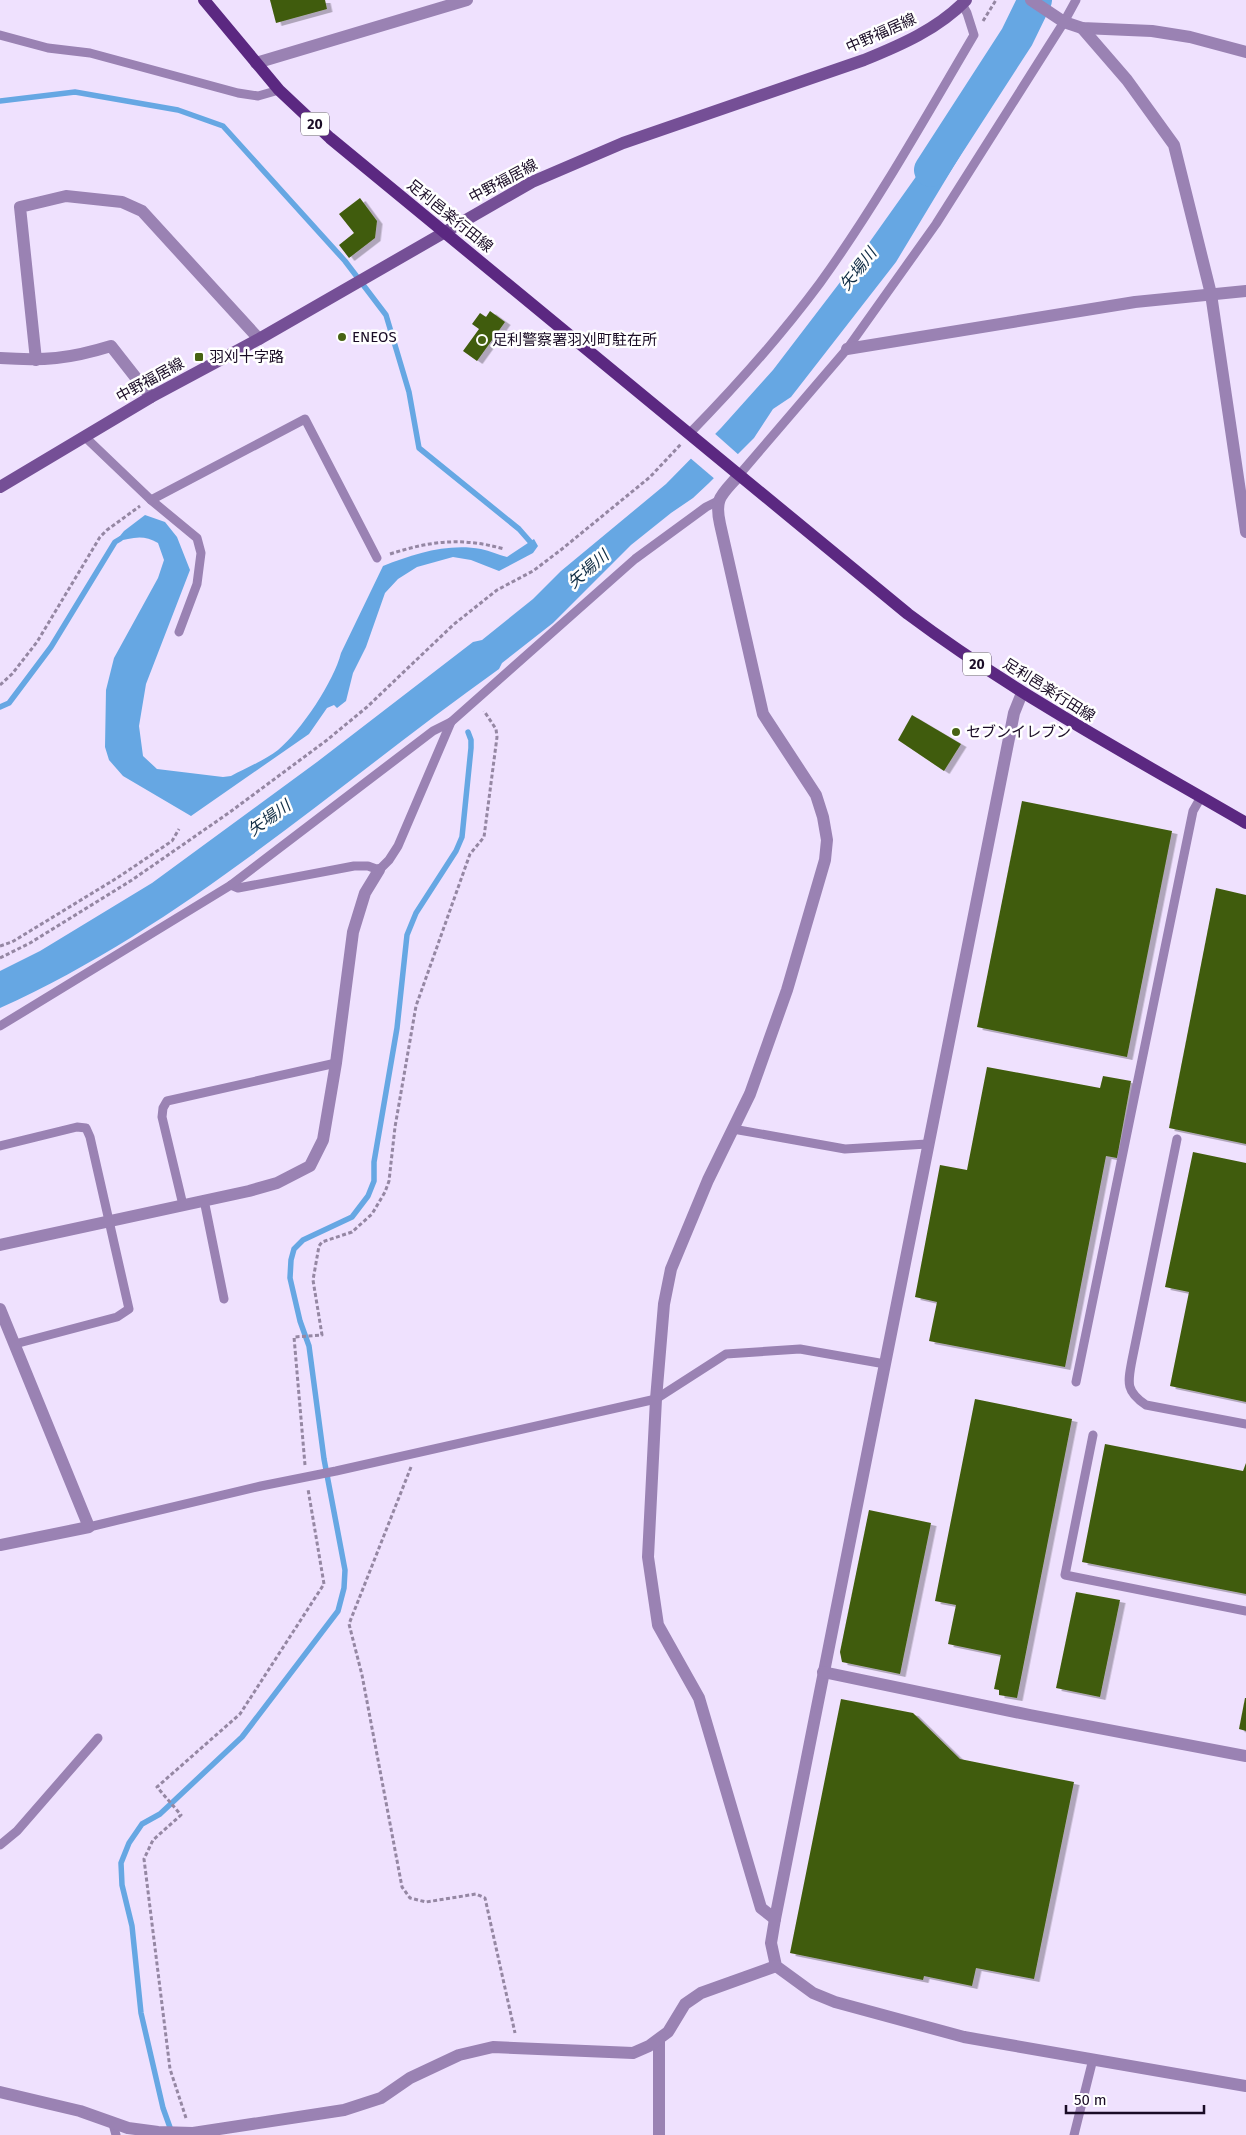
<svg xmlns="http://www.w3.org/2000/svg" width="1246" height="2135" font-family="'Fira Sans','Noto Sans JP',sans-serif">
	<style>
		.water { fill: #66a7e3 }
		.pier { fill: #efe1fe }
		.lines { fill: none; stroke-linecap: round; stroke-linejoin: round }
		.stream { stroke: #66a7e3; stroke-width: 5.5 }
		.river { stroke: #66a7e3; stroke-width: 34 }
		.building { fill: #405b0b; filter: url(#shadow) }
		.path { stroke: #9587a3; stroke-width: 3; stroke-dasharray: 4 2.5; stroke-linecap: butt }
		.service { stroke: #9a82b3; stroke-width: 9 }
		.minor { stroke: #9a82b3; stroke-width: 12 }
		.secondary { stroke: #754f96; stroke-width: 12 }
		.primary { stroke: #5b2881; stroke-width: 12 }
		.poi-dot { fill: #476213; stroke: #fff; stroke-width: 2 }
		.labels { text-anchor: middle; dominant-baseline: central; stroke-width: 5; stroke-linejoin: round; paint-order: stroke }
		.shield { fill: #fff; stroke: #5f5567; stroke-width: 1 }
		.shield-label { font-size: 14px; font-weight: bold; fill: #1a0c26 }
		.street-label { font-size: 15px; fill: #1a0c26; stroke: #fff }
		.poi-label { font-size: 15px; fill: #1a0c26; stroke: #fff; text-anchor: start }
		.water-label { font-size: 16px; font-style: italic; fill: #0f2c44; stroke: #fff }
	</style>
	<defs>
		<filter id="shadow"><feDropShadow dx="5.5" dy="3" stdDeviation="0" flood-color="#0004"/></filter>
	</defs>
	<rect width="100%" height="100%" fill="#efe1fe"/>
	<!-- water -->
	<g class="water">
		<path d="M 975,131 L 896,262 L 791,397 L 773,409 L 754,438 L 709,483 L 693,498 L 671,513 L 631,545 L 553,623 L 502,663 L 499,669 C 336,785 184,925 0,1008 L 0,971 L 40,951 L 152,883 L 317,762 L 473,642 L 482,640 L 533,599 L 561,571 L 666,484 L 721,428 L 773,370 L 854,264 L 947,133 Z"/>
		<path d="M 145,515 L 165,522 L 177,537 L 190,570 L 146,684 L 139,726 L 143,756 L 157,769 L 223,777 L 231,776 C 246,768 265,760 278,750 C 301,731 334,681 341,653 L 383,566 C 414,554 447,543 481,549 C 490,551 499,555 507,557 L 534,539 L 538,546 L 533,553 L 499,571 L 471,560 L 453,557 L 417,567 L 398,579 L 385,593 L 366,647 L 353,673 L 346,701 L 337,708 L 334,705 L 327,708 L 309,734 L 191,816 L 123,776 L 109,760 L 105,747 L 106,690 L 114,658 L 158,578 L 164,560 L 158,543 C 143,534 132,538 115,542 L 124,531 Z"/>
	</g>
	<!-- pier -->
	<path class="pier" d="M 713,432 L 740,456 L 716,480 L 689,457 Z"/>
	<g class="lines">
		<!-- stream -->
		<g class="stream">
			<path d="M 0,101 L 75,92 L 178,110 L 223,126 L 345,261 L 386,315 L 409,392 L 419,448 L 519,529 L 533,545 L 530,546"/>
			<path d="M 0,707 L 9,703 L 51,647 L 115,542 L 120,539"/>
			<path d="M 172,2133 L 163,2108 L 141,2013 L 132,1926 L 122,1885 L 121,1863 L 129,1843 L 142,1824 L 160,1814 L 242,1737 L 338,1611 L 344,1588 L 345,1570 L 324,1459 L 309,1346 L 300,1321 L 290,1278 L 291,1260 L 294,1249 L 303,1240 L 352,1217 L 368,1196 L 374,1181 L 374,1162 L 397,1028 L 407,935 L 416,913 L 456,851 L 462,837 L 471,748 L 471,740 L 468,732"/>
		</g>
		<!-- river -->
		<path class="river" d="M 931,170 L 1017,37 L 1035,0"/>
	</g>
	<!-- building -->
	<g class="building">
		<path d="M 270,0 L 325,0 L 327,9 L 276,23 Z"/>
		<path d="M 360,198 L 377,221 L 375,238 L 349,258 L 339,245 L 354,233 L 339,214 Z"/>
		<path d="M 490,311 L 505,322 L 477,361 L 463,351 L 479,329 L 472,324 L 480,313 L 486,317 Z"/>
		<path d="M 912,715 L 961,744 L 944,771 L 898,740 Z"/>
		<path d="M 1022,801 L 1172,831 L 1127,1057 L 977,1027 Z"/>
		<path d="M 1216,888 L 1246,895 L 1246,1144 L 1169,1128 Z"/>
		<path d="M 987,1067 L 1100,1088 L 1103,1076 L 1131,1081 L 1117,1158 L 1106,1156 L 1065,1367 L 929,1341 L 937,1302 L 915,1297 L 940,1165 L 967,1170 Z"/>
		<path d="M 1193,1152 L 1246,1163 L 1246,1402 L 1170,1386 L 1189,1292 L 1165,1287 Z"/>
		<path d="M 975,1399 L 1072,1419 L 1017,1698 L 999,1695 L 999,1690 L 994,1689 L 1001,1655 L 948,1644 L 956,1605 L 935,1601 Z"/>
		<path d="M 1105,1444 L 1243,1471 L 1246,1463 L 1246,1594 L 1082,1562 Z"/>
		<path d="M 869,1510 L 931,1523 L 900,1674 L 842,1662 L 840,1652 Z"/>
		<path d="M 1076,1592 L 1120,1600 L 1100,1697 L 1056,1688 Z"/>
		<path d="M 1245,1698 L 1246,1698 L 1246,1731 L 1239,1729 Z"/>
		<path d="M 841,1699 L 913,1713 L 960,1759 L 1074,1782 L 1034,1979 L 976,1968 L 972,1986 L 924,1976 L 923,1980 L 790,1953 Z"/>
	</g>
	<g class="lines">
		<!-- path -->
		<g class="path">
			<path d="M 983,21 L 996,0"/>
			<path d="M 390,554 C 430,541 463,537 504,549"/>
			<path d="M 0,685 L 12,674 L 37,642 L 100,537 L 107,530 L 140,506"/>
			<path d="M 0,946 L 12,942 L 117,878 L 172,841 L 179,829"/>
			<path d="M 0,958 L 30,943 L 132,880 L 230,812 L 327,740 L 367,707 L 453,625 L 497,590 L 533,571 L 562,549 L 650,477 L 681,444"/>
			<path d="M 305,1465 L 294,1337 L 322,1335 L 313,1280 L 319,1246 L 322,1242 L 352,1232 L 372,1214 L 385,1192 L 389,1181 L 395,1127 L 416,1006 L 470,854 L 484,837 L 497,737 L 496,729 L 484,711"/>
			<path d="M 411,1467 L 349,1624 L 362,1675 L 402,1887 L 410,1898 L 426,1902 L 476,1894 L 485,1898 L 515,2033"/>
			<path d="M 186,2118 L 170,2069 L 144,1859 L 153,1840 L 181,1815 L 157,1787 L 240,1714 L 324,1584 L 308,1489"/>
		</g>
		<!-- service -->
		<g class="service">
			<path d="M 0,35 L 48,48 L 90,53 L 238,93 L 258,96 L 279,90"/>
			<path d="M 689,434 C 736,386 780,337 820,283 C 877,204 925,118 974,35 L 967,13 L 962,4"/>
			<path d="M 84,436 L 151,500 L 197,538 L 201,553 L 197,584 L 179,632"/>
			<path d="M 739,475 L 847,349 L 936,224 L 1064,22 L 1076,0"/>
			<path d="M 151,500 L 305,419 L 377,558"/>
			<path d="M 231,885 L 238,888 L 354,866 L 368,866 L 379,870 L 389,860 L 398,846 L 451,722"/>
			<path d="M 0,1026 L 231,885 L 433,731 L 451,722 L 635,559 L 706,507 L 718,501"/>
			<path d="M 733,1129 L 845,1149 L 927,1144"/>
			<path d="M 1177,1139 L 1132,1360 C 1128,1382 1125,1391 1146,1405 L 1246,1424"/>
			<path d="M 0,1146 L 77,1127 L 86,1128 L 90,1137 L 129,1309 L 117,1317 L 15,1344"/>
			<path d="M 204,1200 L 224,1299"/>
			<path d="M 183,1205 L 162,1117 L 163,1108 L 167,1101 L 336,1063"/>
			<path d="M 1076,1382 L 1193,811 L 1201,797"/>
			<path d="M 1093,1435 L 1065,1575 L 1246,1611"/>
			<path d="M 89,1527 L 261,1486 L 336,1471 L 656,1399 L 726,1354 L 800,1349 L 885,1364"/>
			<path d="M 0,1845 L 17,1831 L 98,1738"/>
			<path d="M 113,2124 L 116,2135"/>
			<path d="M 1074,2135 L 1093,2059"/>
		</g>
		<!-- minor -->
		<g class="minor">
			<path d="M 1031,0 L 1064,22 L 1082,28 L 1152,31 L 1190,37 L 1246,52"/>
			<path d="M 1082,28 L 1127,80 L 1174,145 L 1211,294 L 1246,532"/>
			<path d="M 256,63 L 467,0"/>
			<path d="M 847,349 L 1135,302 L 1246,291"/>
			<path d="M 0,358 C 44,361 69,359 111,346 L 151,397"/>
			<path d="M 36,360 L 20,207 L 66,196 L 122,202 L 142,211 L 259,339"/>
			<path d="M 739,475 C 722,495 714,497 720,524 L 763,714 L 816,795 L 823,817 L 827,840 L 825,860 L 787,990 L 750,1094 L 708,1180 L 671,1269 L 664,1304 L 656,1399 L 648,1557 L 658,1625 L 699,1698 L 761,1908 L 775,1919"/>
			<path d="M 1022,693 L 1014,713 L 775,1919 L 771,1943 L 776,1966 L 813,1993 L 835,2002 L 964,2037 L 1246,2086"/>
			<path d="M 0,1245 L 249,1191 L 277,1183 L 310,1166 L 323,1140 L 336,1063 L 353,932 L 365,893 L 379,870"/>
			<path d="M 0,1309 L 89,1527 L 0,1545"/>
			<path d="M 823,1672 L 1030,1715 L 1246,1756"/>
			<path d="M 659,2040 L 659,2135"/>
			<path d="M 0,2092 L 80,2111 L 128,2128 L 158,2132 L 193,2133 L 344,2110 L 381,2098 L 410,2078 L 459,2055 L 493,2047 L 633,2053 L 649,2046 L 668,2032 L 685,2004 L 701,1993 L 776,1966"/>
		</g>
		<!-- secondary -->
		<path class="secondary" d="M 0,487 L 151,397 L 259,339 L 532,182 L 623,143 L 864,60 C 901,45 938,29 966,0"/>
		<!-- primary -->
		<path class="primary" d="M 204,0 L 279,90 L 330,138 L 908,614 C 1015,694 1131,756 1246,823"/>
	</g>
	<!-- markers -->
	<g class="poi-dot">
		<circle cx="342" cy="337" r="5"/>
		<circle cx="482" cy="340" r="5"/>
		<rect x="194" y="352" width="10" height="10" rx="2.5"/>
		<circle cx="956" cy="732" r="5"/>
	</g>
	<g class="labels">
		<!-- shield labels -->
		<g class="shield">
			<rect x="301" y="112.5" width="28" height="23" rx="4"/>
			<rect x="963" y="652.5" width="28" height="23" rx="4"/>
		</g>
		<g class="shield-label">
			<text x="315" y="124">20</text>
			<text x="977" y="664">20</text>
		</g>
		<!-- street labels -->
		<g class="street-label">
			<text transform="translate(881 33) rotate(-24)">中野福居線</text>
			<text transform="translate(503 181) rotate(-28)">中野福居線</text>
			<text transform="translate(450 216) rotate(39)">足利邑楽行田線</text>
			<text transform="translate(150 380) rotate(-29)">中野福居線</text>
			<text transform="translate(1049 690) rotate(32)">足利邑楽行田線</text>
		</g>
		<!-- poi labels -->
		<g class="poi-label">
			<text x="352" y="337">ENEOS</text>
			<text x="492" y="340">足利警察署羽刈町駐在所</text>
			<text x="209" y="357">羽刈十字路</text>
			<text x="966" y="732">セブンイレブン</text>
		</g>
		<!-- water labels -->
		<g class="water-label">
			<text transform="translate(858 269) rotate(-52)">矢場川</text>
			<text transform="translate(588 569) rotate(-41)">矢場川</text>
			<text transform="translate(269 818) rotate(-36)">矢場川</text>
		</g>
	</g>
	<!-- scale -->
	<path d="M1066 2105v8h138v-8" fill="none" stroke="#1a0c26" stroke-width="2.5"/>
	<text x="1074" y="2105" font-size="15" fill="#1a0c26" stroke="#ffffff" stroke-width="4" paint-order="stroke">50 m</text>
</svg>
